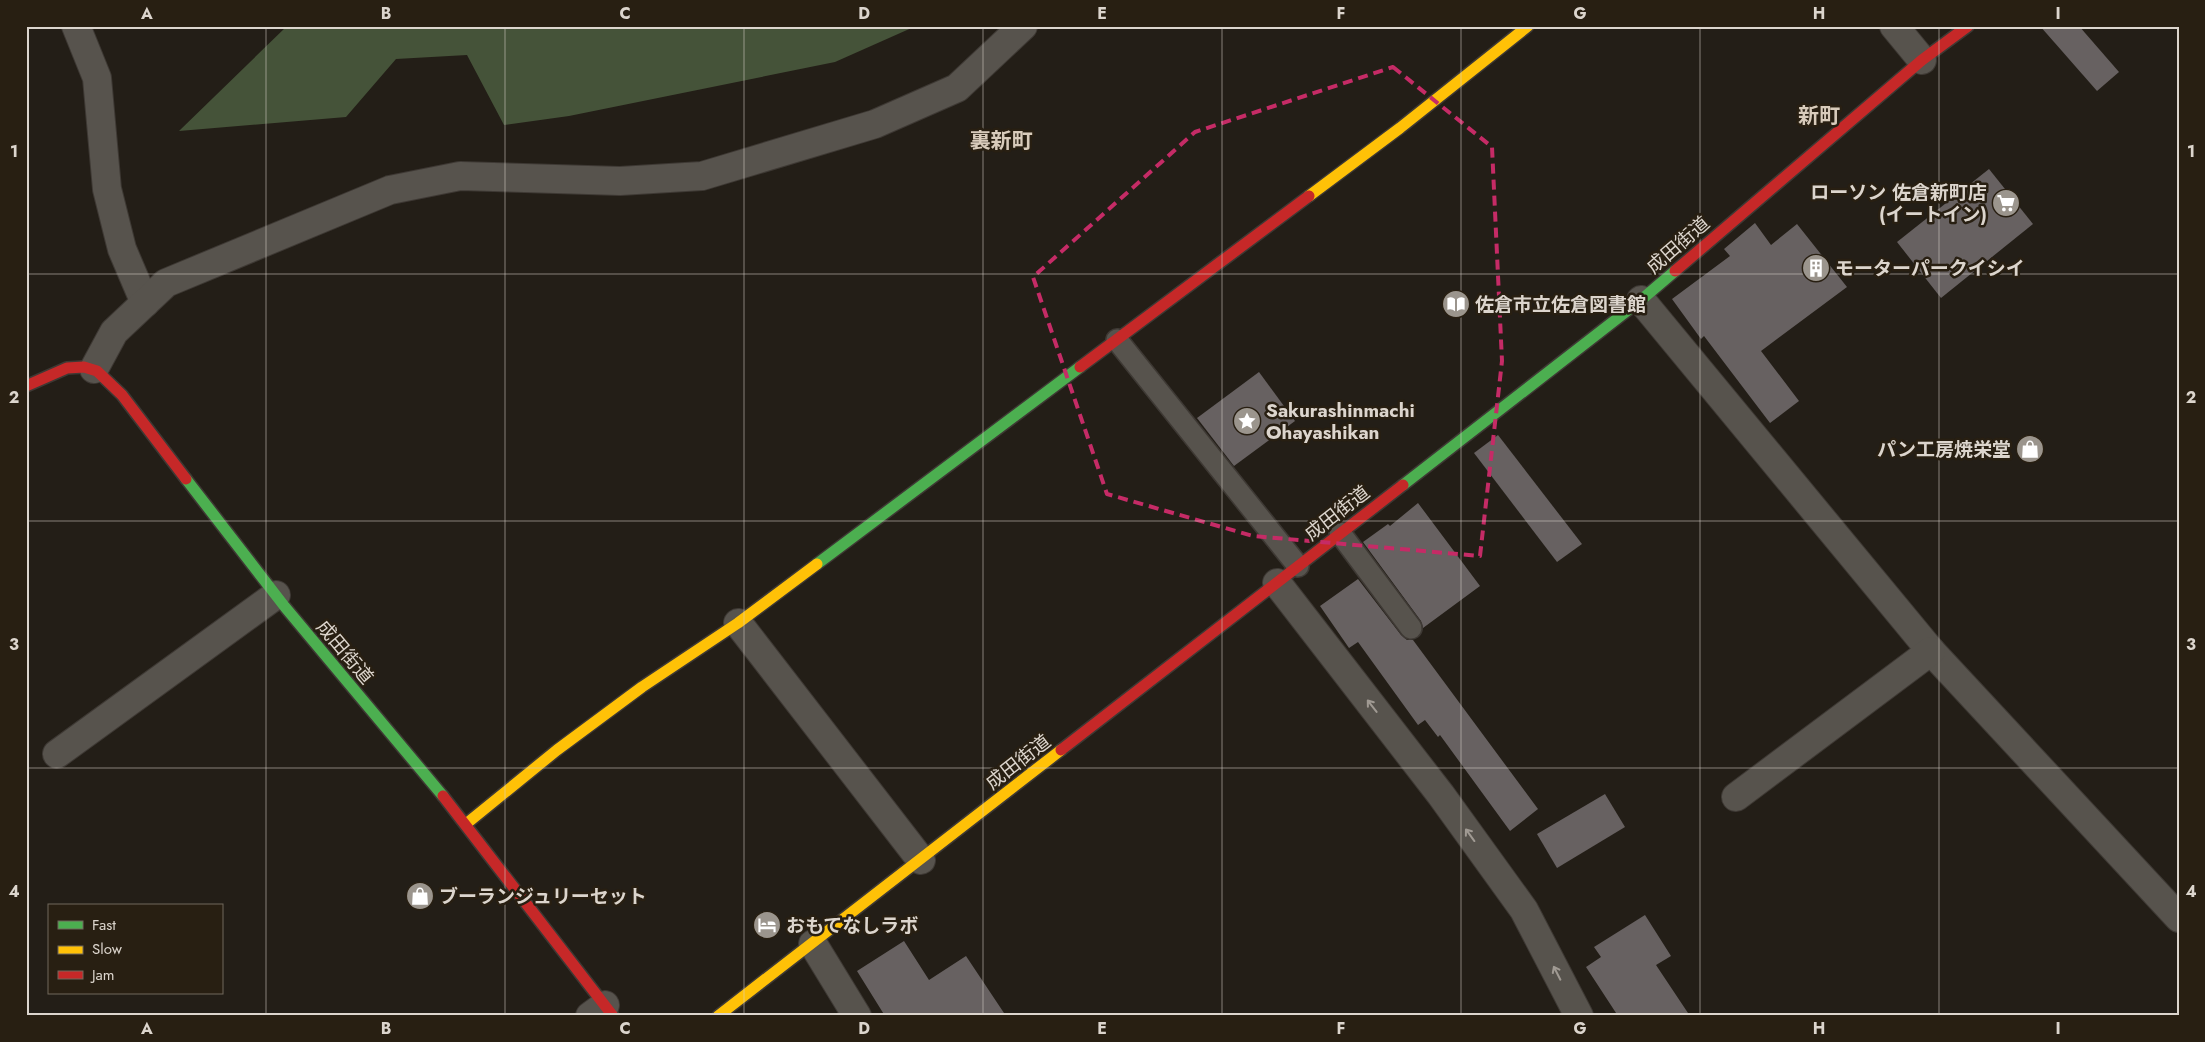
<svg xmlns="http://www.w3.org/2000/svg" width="2205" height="1042" font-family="Jost,'Noto Sans JP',sans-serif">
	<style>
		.forest { fill: #455339 }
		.building { fill: #676161 }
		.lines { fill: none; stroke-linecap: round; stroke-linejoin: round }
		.lane-casing { stroke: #3e3934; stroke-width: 24 }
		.street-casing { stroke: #3e3934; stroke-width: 30 }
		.fast-casing { stroke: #3e3934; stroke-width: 14 }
		.slow-casing { stroke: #3e3934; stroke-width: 14 }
		.jam-casing { stroke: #3e3934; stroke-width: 14 }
		.lane { stroke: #57534d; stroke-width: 21 }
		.street { stroke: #57534d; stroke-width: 28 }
		.fast { stroke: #4caf50; stroke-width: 11 }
		.slow { stroke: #ffc107; stroke-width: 11 }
		.jam { stroke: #c62828; stroke-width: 11 }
		.oneway { stroke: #a09a93 }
		.marked { fill: none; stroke: #c52b66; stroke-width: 4; stroke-dasharray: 10 6; stroke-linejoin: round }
		.grid { fill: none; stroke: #dcd5cd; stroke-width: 1; stroke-opacity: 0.55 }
		.labels { text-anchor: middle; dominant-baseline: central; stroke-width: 5; stroke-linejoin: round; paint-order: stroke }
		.poi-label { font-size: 19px; font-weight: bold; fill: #dcd5cd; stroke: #281f12; text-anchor: start }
		.street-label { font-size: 19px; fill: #dcd5cd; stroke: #281f12 }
		.quarter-label { font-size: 21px; font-weight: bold; fill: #d8cbbb; stroke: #281f12 }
		.neatline { fill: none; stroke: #dcd5cd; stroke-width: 2 }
		.grid-label { font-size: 16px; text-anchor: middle; font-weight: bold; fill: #dcd5cd }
	</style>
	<rect width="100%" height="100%" fill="#231e17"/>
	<!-- forest -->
	<path class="forest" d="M 287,26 L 916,26 L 835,62 L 569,116 L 504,125 L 467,55 L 396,59 L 346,117 L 179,131 Z"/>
	<!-- building -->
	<g class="building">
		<path d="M 2040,26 L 2079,26 L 2119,72 L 2097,91 Z"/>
		<path d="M 1989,169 L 2033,224 L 1941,298 L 1897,242 Z"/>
		<path d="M 1755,223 L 1771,245 L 1797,224 L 1847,287 L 1761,351 L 1799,401 L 1770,423 L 1704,336 L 1701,339 L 1672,299 L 1730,256 L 1724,249 Z"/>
		<path d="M 1259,372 L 1295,421 L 1234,466 L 1197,418 Z"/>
		<path d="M 1498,435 L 1582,544 L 1557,562 L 1474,453 Z"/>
		<path d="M 1418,503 L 1480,586 L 1423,628 L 1421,621 L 1363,542 L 1388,524 L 1390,526 Z"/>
		<path d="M 1358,579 L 1401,635 L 1407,640 L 1413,640 L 1538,809 L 1510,831 L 1440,735 L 1438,737 L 1425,720 L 1418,725 L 1358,642 L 1349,648 L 1320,606 Z"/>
		<path d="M 1605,794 L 1625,827 L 1557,868 L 1537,834 Z"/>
		<path d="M 1645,915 L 1671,956 L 1656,965 L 1690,1016 L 1618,1016 L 1586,967 L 1601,957 L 1594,947 Z"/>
		<path d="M 904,941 L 929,980 L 966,956 L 1006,1016 L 885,1016 L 857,971 Z"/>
	</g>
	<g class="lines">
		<!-- lane casing -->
		<g class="lane-casing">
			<g id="lane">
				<path d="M 1117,340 L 1298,566"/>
				<path d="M 1340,533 L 1411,628"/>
			</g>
		</g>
		<!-- street casing -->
		<g class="street-casing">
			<g id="street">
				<path d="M 76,26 L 97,78 L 107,189 L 122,249 L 145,303"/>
				<path d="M 1894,26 L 1922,60"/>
				<path d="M 1641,300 L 1931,651 L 2179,918"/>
				<path d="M 94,369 L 114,332 L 166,283 L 390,190 L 460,176 L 620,181 L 702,176 L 875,124 L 957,88 L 1023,26"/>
				<path d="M 1277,583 L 1441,795 L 1524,910 L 1579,1016"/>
				<path d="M 738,623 L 921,860"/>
				<path d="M 57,754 L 276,595"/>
				<path d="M 1736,797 L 1931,651"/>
				<path d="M 813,944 L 857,1016"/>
				<path d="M 590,1016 L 605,1005"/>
			</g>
		</g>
		<!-- fast casing -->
		<g class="fast-casing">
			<g id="fast">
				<path d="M 186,479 L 285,607 L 443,796"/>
				<path d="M 1403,485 L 1641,300 L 1675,271"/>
				<path d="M 817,564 L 1080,367"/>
			</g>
		</g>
		<!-- slow casing -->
		<g class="slow-casing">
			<g id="slow">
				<path d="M 1309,196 L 1400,128 L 1528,26"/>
				<path d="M 466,824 L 557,750 L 642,687 L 738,623 L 817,564"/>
				<path d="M 718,1016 L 1061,750"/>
			</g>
		</g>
		<!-- jam casing -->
		<g class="jam-casing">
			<g id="jam">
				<path d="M 1675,271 L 1922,60 L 1968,26"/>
				<path d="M 1080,367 L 1309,196"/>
				<path d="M 26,386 L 67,368 L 84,367 L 97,371 L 122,395 L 186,479"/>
				<path d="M 1061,750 L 1403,485"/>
				<path d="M 443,796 L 613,1016"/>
			</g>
		</g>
		<!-- lane -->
		<use href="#lane" class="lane"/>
		<!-- street -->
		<use href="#street" class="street"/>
		<!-- fast -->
		<use href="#fast" class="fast"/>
		<!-- slow -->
		<use href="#slow" class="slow"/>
		<!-- jam -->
		<use href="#jam" class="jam"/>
	</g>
	<!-- one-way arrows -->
	<defs><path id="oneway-shaft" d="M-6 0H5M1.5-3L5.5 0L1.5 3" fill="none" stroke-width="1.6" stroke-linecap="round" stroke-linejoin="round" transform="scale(1.25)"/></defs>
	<g class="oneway">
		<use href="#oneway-shaft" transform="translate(1372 706) rotate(-128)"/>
		<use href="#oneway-shaft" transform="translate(1470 835) rotate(-126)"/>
		<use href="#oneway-shaft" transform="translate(1557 973) rotate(-117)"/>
	</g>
	<!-- marked area -->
	<path class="marked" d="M 1393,67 L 1492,147 L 1502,361 L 1480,556 L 1253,536 L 1107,494 L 1033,277 L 1195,132 Z"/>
	<!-- grid -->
	<path class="grid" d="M 266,26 L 266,1016M 505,26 L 505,1016M 744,26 L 744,1016M 983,26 L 983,1016M 1222,26 L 1222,1016M 1461,26 L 1461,1016M 1700,26 L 1700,1016M 1939,26 L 1939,1016M 26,274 L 2179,274M 26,521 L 2179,521M 26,768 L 2179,768"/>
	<!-- icons -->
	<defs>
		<g id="supermarket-disc" transform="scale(1.4375)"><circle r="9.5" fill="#9b958d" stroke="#281f12"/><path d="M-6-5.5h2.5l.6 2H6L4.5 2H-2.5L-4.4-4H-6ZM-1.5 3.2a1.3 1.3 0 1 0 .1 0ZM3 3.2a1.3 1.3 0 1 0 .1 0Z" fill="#fff"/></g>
		<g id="building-disc" transform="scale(1.4375)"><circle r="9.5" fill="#9b958d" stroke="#281f12"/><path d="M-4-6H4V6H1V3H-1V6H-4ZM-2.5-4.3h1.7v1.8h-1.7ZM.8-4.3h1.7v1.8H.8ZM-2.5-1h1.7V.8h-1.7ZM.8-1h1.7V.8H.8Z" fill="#fff"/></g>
		<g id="library-disc" transform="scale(1.4375)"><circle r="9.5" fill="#9b958d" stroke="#281f12"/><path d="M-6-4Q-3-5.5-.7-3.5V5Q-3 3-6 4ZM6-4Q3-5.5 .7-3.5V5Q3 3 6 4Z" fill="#fff"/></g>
		<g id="sight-disc" transform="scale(1.4375)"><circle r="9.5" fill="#9b958d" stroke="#281f12"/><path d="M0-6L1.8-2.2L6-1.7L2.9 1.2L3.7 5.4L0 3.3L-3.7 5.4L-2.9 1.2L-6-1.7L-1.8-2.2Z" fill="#fff"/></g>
		<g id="shop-disc" transform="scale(1.4375)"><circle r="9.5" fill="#9b958d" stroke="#281f12"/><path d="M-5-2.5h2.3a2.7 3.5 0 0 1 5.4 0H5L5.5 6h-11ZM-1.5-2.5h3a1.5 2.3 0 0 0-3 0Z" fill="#fff"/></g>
		<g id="hotel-disc" transform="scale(1.4375)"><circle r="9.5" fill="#9b958d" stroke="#281f12"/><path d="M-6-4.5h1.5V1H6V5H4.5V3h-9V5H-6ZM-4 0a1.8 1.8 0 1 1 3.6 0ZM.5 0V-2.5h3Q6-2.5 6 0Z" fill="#fff"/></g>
	</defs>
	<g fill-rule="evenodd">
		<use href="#supermarket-disc" x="2006" y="203"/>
		<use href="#building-disc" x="1816" y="268"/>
		<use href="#library-disc" x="1456" y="304"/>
		<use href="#sight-disc" x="1247" y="421"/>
		<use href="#shop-disc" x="2030" y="449"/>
		<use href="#shop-disc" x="420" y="896"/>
		<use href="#hotel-disc" x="767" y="925"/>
	</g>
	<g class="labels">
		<!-- poi labels -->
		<g class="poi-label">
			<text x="1987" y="192" text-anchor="end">ローソン 佐倉新町店<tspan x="1987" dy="22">(イートイン)</tspan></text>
			<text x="1835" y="268">モーターパークイシイ</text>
			<text x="1475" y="304">佐倉市立佐倉図書館</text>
			<text x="1266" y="410">Sakurashinmachi<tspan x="1266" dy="22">Ohayashikan</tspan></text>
			<text x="2011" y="449" text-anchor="end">パン工房焼栄堂</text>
			<text x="439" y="896">ブーランジュリーセット</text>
			<text x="786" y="925">おもてなしラボ</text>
		</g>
		<!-- street labels -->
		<g class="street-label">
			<text transform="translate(1678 245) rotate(-41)">成田街道</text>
			<text transform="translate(1337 513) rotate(-38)">成田街道</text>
			<text transform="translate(345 652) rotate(50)">成田街道</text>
			<text transform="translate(1018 762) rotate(-38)">成田街道</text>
		</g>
		<!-- quarter labels -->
		<g class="quarter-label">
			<text x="1819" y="116">新町</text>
			<text x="1001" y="141">裏新町</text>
		</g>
	</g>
	<!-- border -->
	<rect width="2205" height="1042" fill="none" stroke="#281f12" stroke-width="55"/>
	<!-- legend -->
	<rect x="48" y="904" width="175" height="90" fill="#281f12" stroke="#70685d"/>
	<rect x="58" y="921" width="25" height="8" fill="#4caf50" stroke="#70685d"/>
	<text x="92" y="930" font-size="15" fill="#dcd5cd">Fast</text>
	<rect x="58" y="946" width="25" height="8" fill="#ffc107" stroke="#70685d"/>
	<text x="92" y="954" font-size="15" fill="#dcd5cd">Slow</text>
	<rect x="58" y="971" width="25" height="8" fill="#c62828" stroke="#70685d"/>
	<text x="92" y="980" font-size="15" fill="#dcd5cd">Jam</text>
	<rect x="28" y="28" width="2150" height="986" class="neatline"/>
	<g class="grid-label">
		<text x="147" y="19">A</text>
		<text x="386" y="19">B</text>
		<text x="625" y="19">C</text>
		<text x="864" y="19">D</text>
		<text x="1102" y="19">E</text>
		<text x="1341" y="19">F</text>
		<text x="1580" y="19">G</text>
		<text x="1819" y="19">H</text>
		<text x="2058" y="19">I</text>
		<text x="14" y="157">1</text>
		<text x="2191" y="157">1</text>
		<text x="14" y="403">2</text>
		<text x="2191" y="403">2</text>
		<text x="14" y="650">3</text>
		<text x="2191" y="650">3</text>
		<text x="14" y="897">4</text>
		<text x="2191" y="897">4</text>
		<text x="147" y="1034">A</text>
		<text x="386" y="1034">B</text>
		<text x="625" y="1034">C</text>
		<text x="864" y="1034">D</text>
		<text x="1102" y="1034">E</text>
		<text x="1341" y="1034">F</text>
		<text x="1580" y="1034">G</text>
		<text x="1819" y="1034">H</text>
		<text x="2058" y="1034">I</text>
	</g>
</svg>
